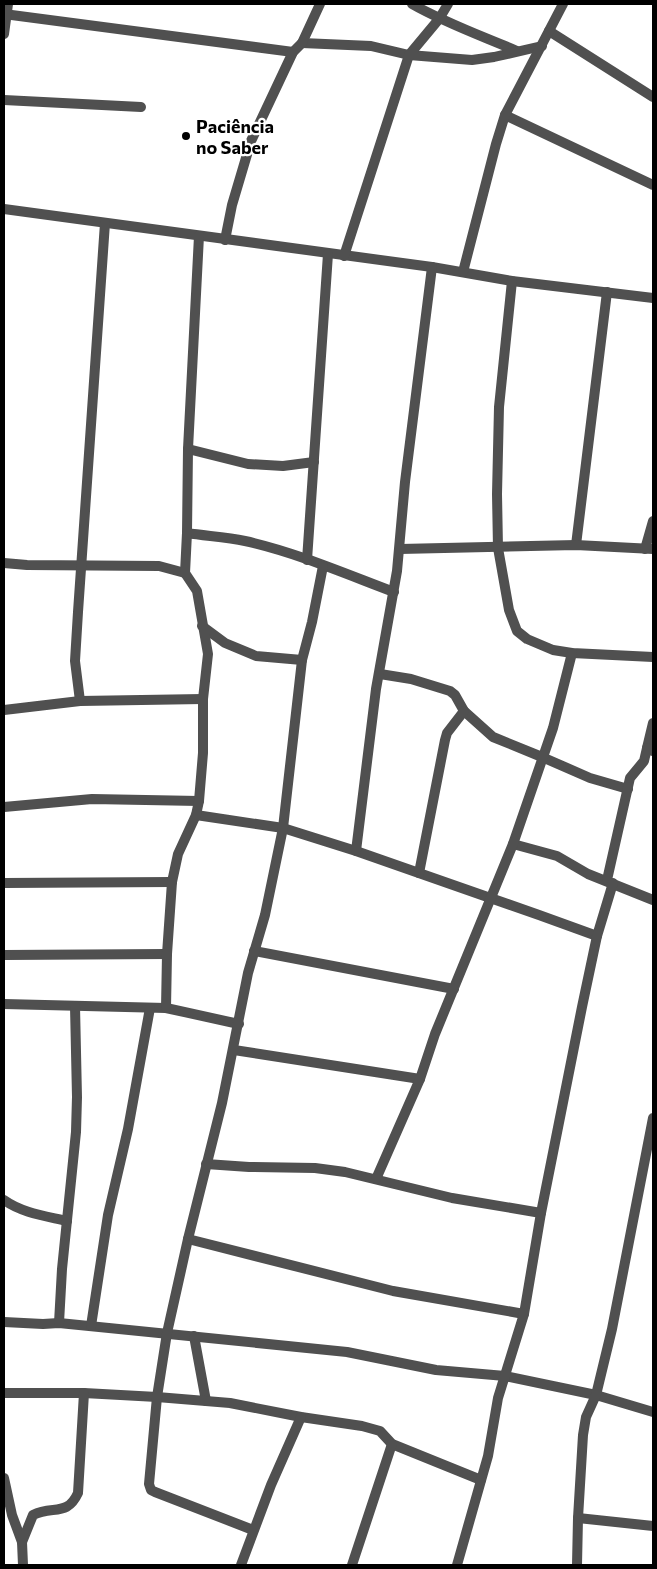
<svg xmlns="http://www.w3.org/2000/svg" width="657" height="1569" font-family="Commissioner,sans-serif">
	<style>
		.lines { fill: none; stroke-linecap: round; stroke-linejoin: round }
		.minor { stroke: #505050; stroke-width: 10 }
		.poi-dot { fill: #000; stroke: #fff; stroke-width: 2 }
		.labels { text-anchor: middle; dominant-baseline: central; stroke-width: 4.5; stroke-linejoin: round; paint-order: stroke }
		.poi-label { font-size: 18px; font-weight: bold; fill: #000; stroke: #fff; text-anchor: start }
	</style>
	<rect width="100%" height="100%" fill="#fff"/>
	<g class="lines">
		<!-- minor -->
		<g class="minor">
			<path d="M 412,4 C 445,23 482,36 517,51"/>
			<path d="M 4,14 L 293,52"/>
			<path d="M 549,31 L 653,97"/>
			<path d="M 4,34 L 8,4"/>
			<path d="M 302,43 L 371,46 L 409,55 L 472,60 L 494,57 L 542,46"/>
			<path d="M 4,100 L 141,107"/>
			<path d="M 505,115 L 653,185"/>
			<path d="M 4,209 L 432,267 L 512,281 L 653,298"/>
			<path d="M 225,240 L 232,205 L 251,141 L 293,52 L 302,43 L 320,4"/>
			<path d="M 344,256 L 409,55 L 439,19 L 448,4"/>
			<path d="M 463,272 L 496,144 L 505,115 L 563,4"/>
			<path d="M 512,281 L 499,407 L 497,494 L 498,548 L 509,610 L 517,631 L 527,639 L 553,650 L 572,653 L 653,657"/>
			<path d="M 188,449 L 248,464 L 283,466 L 314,462"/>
			<path d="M 187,533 C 206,536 226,537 245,541 C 295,552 346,574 394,592"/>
			<path d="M 576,545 L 607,292"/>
			<path d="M 400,549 L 576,545 L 653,549"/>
			<path d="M 645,549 L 653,521"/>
			<path d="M 307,560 L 328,254"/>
			<path d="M 4,563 L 27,565 L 159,566 L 185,573"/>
			<path d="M 202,626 L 225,643 L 256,656 L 302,660"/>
			<path d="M 380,674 L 411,679 L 450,691 L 455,695 L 464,711 L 493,737 L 542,757 L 590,778 L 628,789"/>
			<path d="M 80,701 L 75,661 L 78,612 L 105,223"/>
			<path d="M 4,710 L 80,701 L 203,699"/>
			<path d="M 647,748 L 653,723"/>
			<path d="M 4,807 L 92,799 L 199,801"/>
			<path d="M 196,815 L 283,828 L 356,851 L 539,915 L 597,936"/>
			<path d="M 513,844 L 557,856 L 588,874 L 653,900"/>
			<path d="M 356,851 L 376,689 L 397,571 L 405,482 L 432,267"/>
			<path d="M 419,873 L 445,740 L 447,733 L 464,711"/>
			<path d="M 607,880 L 630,778 L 644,761 L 647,748 L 653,751"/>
			<path d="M 4,883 L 172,882"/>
			<path d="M 254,951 L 454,989"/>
			<path d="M 4,955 L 167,954"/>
			<path d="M 4,1004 L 166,1008 L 239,1024"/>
			<path d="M 166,1008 L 167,954 L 172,882 L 178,854 L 196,815 L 199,801 L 203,753 L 203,699 L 208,654 L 197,591 L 185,573 L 187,533 L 188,449 L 199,236"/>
			<path d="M 234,1050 L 420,1079"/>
			<path d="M 206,1164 L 249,1167 L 315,1168 L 345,1172 L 452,1198 L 541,1213"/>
			<path d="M 376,1179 L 420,1079 L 435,1034 L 513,844 L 553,728 L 572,653"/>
			<path d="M 4,1200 C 22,1213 46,1216 67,1221"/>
			<path d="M 188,1239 L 393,1291 L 524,1314"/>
			<path d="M 4,1322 L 43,1324 L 59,1323 L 347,1352 L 436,1370 L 505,1376 L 596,1395 L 653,1412"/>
			<path d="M 59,1323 L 62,1269 L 76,1132 L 77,1097 L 75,1006"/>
			<path d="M 91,1326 L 108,1215 L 128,1129 L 150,1008"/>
			<path d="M 194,1336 L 206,1401"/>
			<path d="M 4,1393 L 84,1393 L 157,1397 L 230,1403 L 301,1417 L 362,1426 L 380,1431 L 392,1444 L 481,1480"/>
			<path d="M 4,1478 L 12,1515 L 22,1542 L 23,1565"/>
			<path d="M 578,1518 L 653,1526"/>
			<path d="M 253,1530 L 155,1492 L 151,1490 L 149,1484 L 157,1397 L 167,1333 L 188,1239 L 222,1103 L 248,973 L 265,915 L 283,828 L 302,660 L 312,622 L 323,566"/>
			<path d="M 22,1542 L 33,1515 C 53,1505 67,1517 78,1493 L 84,1393"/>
			<path d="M 241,1565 L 271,1485 L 301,1417"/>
			<path d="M 352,1565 L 392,1444"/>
			<path d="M 457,1565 L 488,1456 L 498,1398 L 524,1314 L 541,1213 L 582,1007 L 597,936 L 613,883"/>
			<path d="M 577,1565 L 578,1518 L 583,1435 L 586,1417 L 596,1395 L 612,1329 L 653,1118"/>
		</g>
	</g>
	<!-- markers -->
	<circle class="poi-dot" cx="186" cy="136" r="5"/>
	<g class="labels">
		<!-- poi labels -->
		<g class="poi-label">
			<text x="196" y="126">Paciência<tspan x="196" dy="21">no Saber</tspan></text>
		</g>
	</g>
	<!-- border -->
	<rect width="657" height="1569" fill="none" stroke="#000000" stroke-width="10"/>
</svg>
